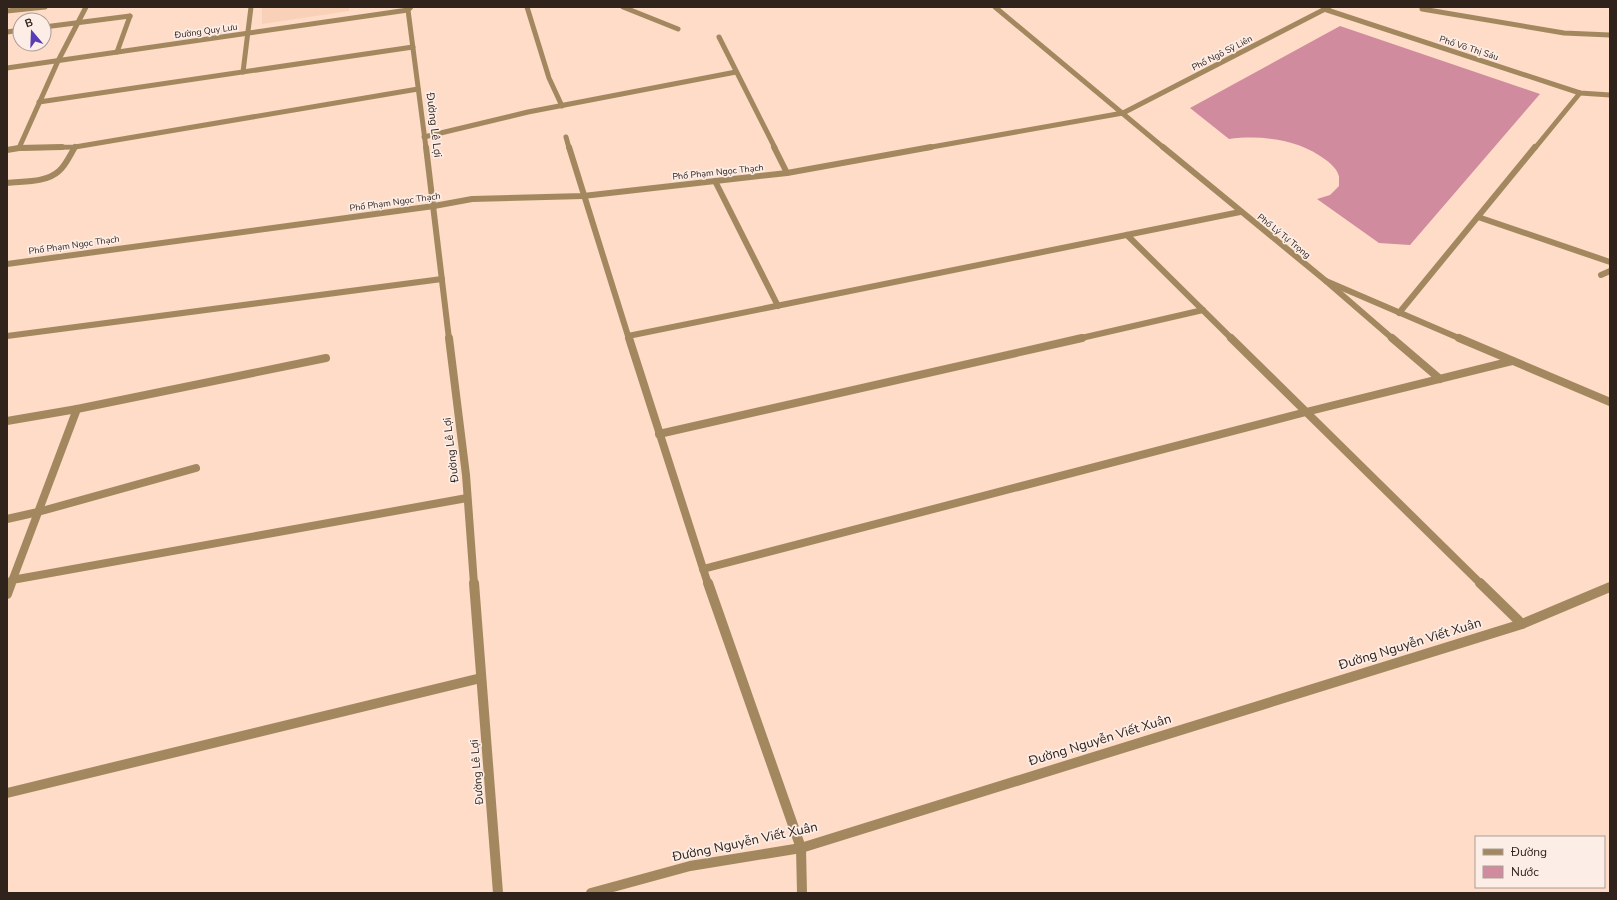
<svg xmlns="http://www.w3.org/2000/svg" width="1617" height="900" font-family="'Nunito Sans',sans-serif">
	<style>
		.built { fill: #f9d1b8 }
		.water { fill: #d08c9e }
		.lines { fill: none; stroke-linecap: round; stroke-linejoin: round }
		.service-far1 { stroke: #a3885f; stroke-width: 5 }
		.service { stroke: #a3885f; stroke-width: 10 }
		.minor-far3 { stroke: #a3885f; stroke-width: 5 }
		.minor-far2 { stroke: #a3885f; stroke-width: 6 }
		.minor-far1 { stroke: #a3885f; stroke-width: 8 }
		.minor { stroke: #a3885f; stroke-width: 10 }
		.tertiary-far3 { stroke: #a3885f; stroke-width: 5 }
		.tertiary-far2 { stroke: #a3885f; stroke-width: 6 }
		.tertiary-far1 { stroke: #a3885f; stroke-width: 8 }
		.tertiary { stroke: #a3885f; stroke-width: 10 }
		.labels { text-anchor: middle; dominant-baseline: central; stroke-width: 3.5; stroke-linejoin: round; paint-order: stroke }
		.far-street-label { font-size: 9px; fill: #30231c; stroke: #fceee6 }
		.street-label { font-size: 11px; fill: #30231c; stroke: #fceee6 }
		.near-street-label { font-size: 13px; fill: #30231c; stroke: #fceee6 }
	</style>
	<rect width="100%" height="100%" fill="#fedcc8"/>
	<!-- built -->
	<path class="built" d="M 262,7 L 349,7 L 349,11 L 262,24 Z"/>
	<!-- water -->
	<path class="water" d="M 1340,26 L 1540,94 L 1410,245 L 1379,243 L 1317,199 L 1330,195 L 1339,186 C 1339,183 1339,180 1339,177 C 1338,170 1331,164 1326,160 C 1299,139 1262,135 1229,139 L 1190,108 Z"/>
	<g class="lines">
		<!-- service-far1 -->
		<path class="service-far1" d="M 117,52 L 130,16"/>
		<!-- service -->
		<path class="service" d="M 801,848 L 802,893"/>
		<!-- minor-far3 -->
		<g class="minor-far3">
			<path d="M 527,7 L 549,78 L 562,106"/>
			<path d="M 623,7 L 678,29"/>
			<path d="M 1324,9 L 1580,93 L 1610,95"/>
			<path d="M 1422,9 L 1564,33 L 1610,35"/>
			<path d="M 7,11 L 45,7"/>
			<path d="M 44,27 L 130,16"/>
			<path d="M 7,32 L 20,30"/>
			<path d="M 719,37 L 775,148"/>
			<path d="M 243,72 L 251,7"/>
			<path d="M 39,102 L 413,47"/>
			<path d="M 424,137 L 528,112 L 736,72"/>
			<path d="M 566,137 L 569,148"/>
			<path d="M 18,148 L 75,147 L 418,89"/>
			<path d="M 19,148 L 58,61 L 86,7"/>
			<path d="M 926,148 L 1123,113 L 1329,7"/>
			<path d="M 1535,148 L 1580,93"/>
		</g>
		<!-- minor-far2 -->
		<g class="minor-far2">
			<path d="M 569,147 L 629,339"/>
			<path d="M 774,147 L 787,173 L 931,147"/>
			<path d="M 7,150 L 19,148 L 62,147"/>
			<path d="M 715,181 L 778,306"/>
			<path d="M 7,183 C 23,181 46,183 59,171 C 66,165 70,155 75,147"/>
			<path d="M 1478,217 L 1610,262"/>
			<path d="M 1127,235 L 1232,339"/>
			<path d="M 7,264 L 434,206 L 472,199 L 583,196 L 787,173"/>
			<path d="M 1601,275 L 1610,271"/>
			<path d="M 1326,281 L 1393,339"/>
			<path d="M 1399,313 L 1535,147"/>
			<path d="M 7,336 L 442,279"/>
			<path d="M 628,336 L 1240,212"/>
			<path d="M 1077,339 L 1203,310"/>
		</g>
		<!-- minor-far1 -->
		<g class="minor-far1">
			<path d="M 629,338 L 708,584"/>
			<path d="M 1231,338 L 1481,584"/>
			<path d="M 1392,338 L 1440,379"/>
			<path d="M 7,421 L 77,409 L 326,358"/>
			<path d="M 659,434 L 1082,338"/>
			<path d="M 7,519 L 38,512 L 196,468"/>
			<path d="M 703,569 L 1306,412 L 1512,361"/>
			<path d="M 12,580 L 467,498"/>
			<path d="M 11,584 L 77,409"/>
		</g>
		<!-- minor -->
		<g class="minor">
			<path d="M 708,583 L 801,848"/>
			<path d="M 1480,583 L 1522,624"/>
			<path d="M 7,594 L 11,583"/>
			<path d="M 7,793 L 481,678"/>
		</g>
		<!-- tertiary-far3 -->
		<g class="tertiary-far3">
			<path d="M 411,7 L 408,10 L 426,148"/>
			<path d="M 995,7 L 1164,148"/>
			<path d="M 7,68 L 408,10"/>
		</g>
		<!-- tertiary-far2 -->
		<g class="tertiary-far2">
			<path d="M 426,147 L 449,339"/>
			<path d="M 1163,147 L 1326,281 L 1461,339"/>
		</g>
		<!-- tertiary-far1 -->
		<g class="tertiary-far1">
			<path d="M 449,338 L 466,475 L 474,584"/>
			<path d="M 1459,338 L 1610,402"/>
		</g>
		<!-- tertiary -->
		<g class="tertiary">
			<path d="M 474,583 L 498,893"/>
			<path d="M 591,893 L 690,866 L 801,848 L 1522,624 L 1610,587"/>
		</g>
	</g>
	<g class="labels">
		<!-- far-street labels -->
		<g class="far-street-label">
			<text transform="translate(206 31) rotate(-8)">Đường Quy Lưu</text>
			<text transform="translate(1469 48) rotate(18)">Phố Võ Thị Sáu</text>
			<text transform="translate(1222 53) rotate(-27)">Phố Ngô Sỹ Liên</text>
			<text transform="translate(718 172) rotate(-6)">Phố Phạm Ngọc Thạch</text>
			<text transform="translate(395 202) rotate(-8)">Phố Phạm Ngọc Thạch</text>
			<text transform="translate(1284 236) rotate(39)">Phố Lý Tự Trọng</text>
			<text transform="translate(74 245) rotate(-8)">Phố Phạm Ngọc Thạch</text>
		</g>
		<!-- street labels -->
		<g class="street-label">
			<text transform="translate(434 125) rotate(83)">Đường Lê Lợi</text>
			<text transform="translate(451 450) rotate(-97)">Đường Lê Lợi</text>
			<text transform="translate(477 772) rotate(-95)">Đường Lê Lợi</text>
		</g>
		<!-- near-street labels -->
		<g class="near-street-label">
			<text transform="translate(1410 644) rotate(-17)">Đường Nguyễn Viết Xuân</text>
			<text transform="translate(1100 740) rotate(-17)">Đường Nguyễn Viết Xuân</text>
			<text transform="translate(745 842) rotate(-12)">Đường Nguyễn Viết Xuân</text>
		</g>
	</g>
	<!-- border -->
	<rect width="1617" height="900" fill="none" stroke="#30231c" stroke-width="16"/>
	<!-- legend -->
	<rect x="1475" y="836" width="130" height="52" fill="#fceee6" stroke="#aa9d95"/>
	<rect x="1483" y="849" width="20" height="6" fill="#a3885f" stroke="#aa9d95"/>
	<text x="1511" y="856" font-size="12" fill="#30231c">Đường</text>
	<rect x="1483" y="866" width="20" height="12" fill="#d08c9e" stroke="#aa9d95"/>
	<text x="1511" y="876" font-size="12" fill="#30231c">Nước</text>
	<!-- north arrow -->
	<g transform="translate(32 32) rotate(341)"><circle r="19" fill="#fceee6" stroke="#aa9d95"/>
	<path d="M0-3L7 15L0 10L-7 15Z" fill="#573db5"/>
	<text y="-6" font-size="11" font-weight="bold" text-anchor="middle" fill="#30231c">B</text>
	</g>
</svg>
